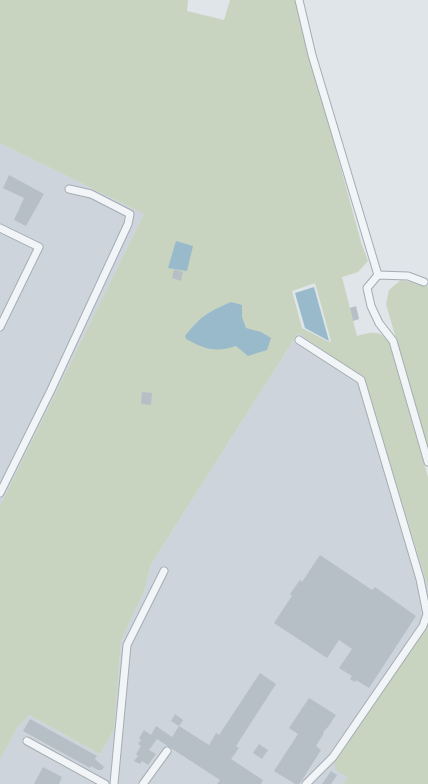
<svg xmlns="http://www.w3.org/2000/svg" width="428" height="784" font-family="Barlow,sans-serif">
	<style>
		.built { fill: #cdd4db }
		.green { fill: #c8d4c0; fill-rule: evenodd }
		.water { fill: #98bacb }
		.building { fill: #b6bfc6 }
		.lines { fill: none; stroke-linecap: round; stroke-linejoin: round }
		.minor-casing { stroke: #a4adb3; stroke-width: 9 }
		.minor { stroke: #f2f5f7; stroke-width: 7 }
	</style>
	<rect width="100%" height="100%" fill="#dfe5e9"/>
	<!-- built -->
	<g class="built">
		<path d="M 0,143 L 144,214 L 0,506 Z"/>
		<path d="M 298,333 L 364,379 L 428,587 L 428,625 L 354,776 L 348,784 L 0,784 L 0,760 L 17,728 L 29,715 L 100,754 L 114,730 L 121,641 L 145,589 L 151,564 Z"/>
	</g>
	<!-- green -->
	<g class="green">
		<path d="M 0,0 L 188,0 L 187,11 L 224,20 L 230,0 L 295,0 L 361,242 L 368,261 L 358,272 L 342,277 L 357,336 C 371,332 381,329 390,344 L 428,477 L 428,587 L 364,379 L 298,333 L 151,564 L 145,589 L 121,641 L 114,730 L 100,754 L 29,715 L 17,728 L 0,760 L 0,506 L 144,214 L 0,143 ZM 315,283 L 331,341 L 329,342 L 302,328 L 292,291 Z"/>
		<path d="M 401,280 L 428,286 L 428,449 L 386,304 L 389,290 Z"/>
		<path d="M 428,622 L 428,784 L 344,784 L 348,777 L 336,770 L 334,763 Z"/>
	</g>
	<!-- water -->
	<g class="water">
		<path d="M 176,241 L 193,246 L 187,271 L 168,268 Z"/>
		<path d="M 314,287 L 329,341 L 305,328 L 295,293 Z"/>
		<path d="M 231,302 L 242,305 L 242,317 L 246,328 L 261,332 L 271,338 L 267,350 L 248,356 L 236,346 C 215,353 205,349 186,339 L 185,336 C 201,316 208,312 231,302 Z"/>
	</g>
	<!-- building -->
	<g class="building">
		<path d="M 9,175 L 44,194 L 26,226 L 14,220 L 24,198 L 3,188 Z"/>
		<path d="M 174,269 L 183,272 L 181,281 L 172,278 Z"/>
		<path d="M 356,306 L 359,319 L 353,321 L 350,308 Z"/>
		<path d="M 142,392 L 152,393 L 151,405 L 141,404 Z"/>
		<path d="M 320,555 L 372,590 L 375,587 L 416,616 L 369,688 L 356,680 L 355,682 L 350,679 L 352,676 L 339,668 L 352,649 L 339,640 L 327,658 L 274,623 L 292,596 L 290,594 L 300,580 L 302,582 Z"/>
		<path d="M 260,673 L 276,684 L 236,746 L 239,748 L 231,759 L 263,780 L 261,784 L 217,784 L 220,780 L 157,739 L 149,750 L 156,754 L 148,765 L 142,761 L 140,764 L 134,761 L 138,756 L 136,754 L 141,746 L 138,744 L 141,740 L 139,738 L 144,730 L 151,735 L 156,726 L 172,737 L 179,726 L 171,721 L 175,714 L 183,720 L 179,726 L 209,745 L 216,733 L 219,735 Z"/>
		<path d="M 309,698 L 336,715 L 328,727 L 323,732 L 324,733 L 316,746 L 321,750 L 302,780 L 299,784 L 295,784 L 274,771 L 298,734 L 289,728 Z"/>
		<path d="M 30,719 L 97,756 L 95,759 L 104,767 L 102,770 L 98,770 L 91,766 L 90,768 L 23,731 Z"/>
		<path d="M 259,744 L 268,750 L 262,759 L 253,753 Z"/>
		<path d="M 43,767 L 62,777 L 59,784 L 34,784 Z"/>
		<path d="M 331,771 L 337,775 L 331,784 L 322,784 Z"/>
	</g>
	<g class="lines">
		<!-- minor casing -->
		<g class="minor-casing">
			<g id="minor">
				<path d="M 299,0 L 312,55 L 378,275"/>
				<path d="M 0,228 L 39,247 L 0,327"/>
				<path d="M 424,282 L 408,276 L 378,275 L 367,288 L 371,306 L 379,323 L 393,341 L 428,462"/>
				<path d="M 299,340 L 361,380 L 420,579 L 427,614 L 423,626 L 333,757 L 306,784"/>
				<path d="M 0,493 L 51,390 L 128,224 L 130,214 L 91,194 L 69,189"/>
				<path d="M 27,741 L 105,784"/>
				<path d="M 114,784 L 127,645 L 164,571"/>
				<path d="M 143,784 L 167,751"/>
			</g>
		</g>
		<!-- minor -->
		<use href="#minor" class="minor"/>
	</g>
</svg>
